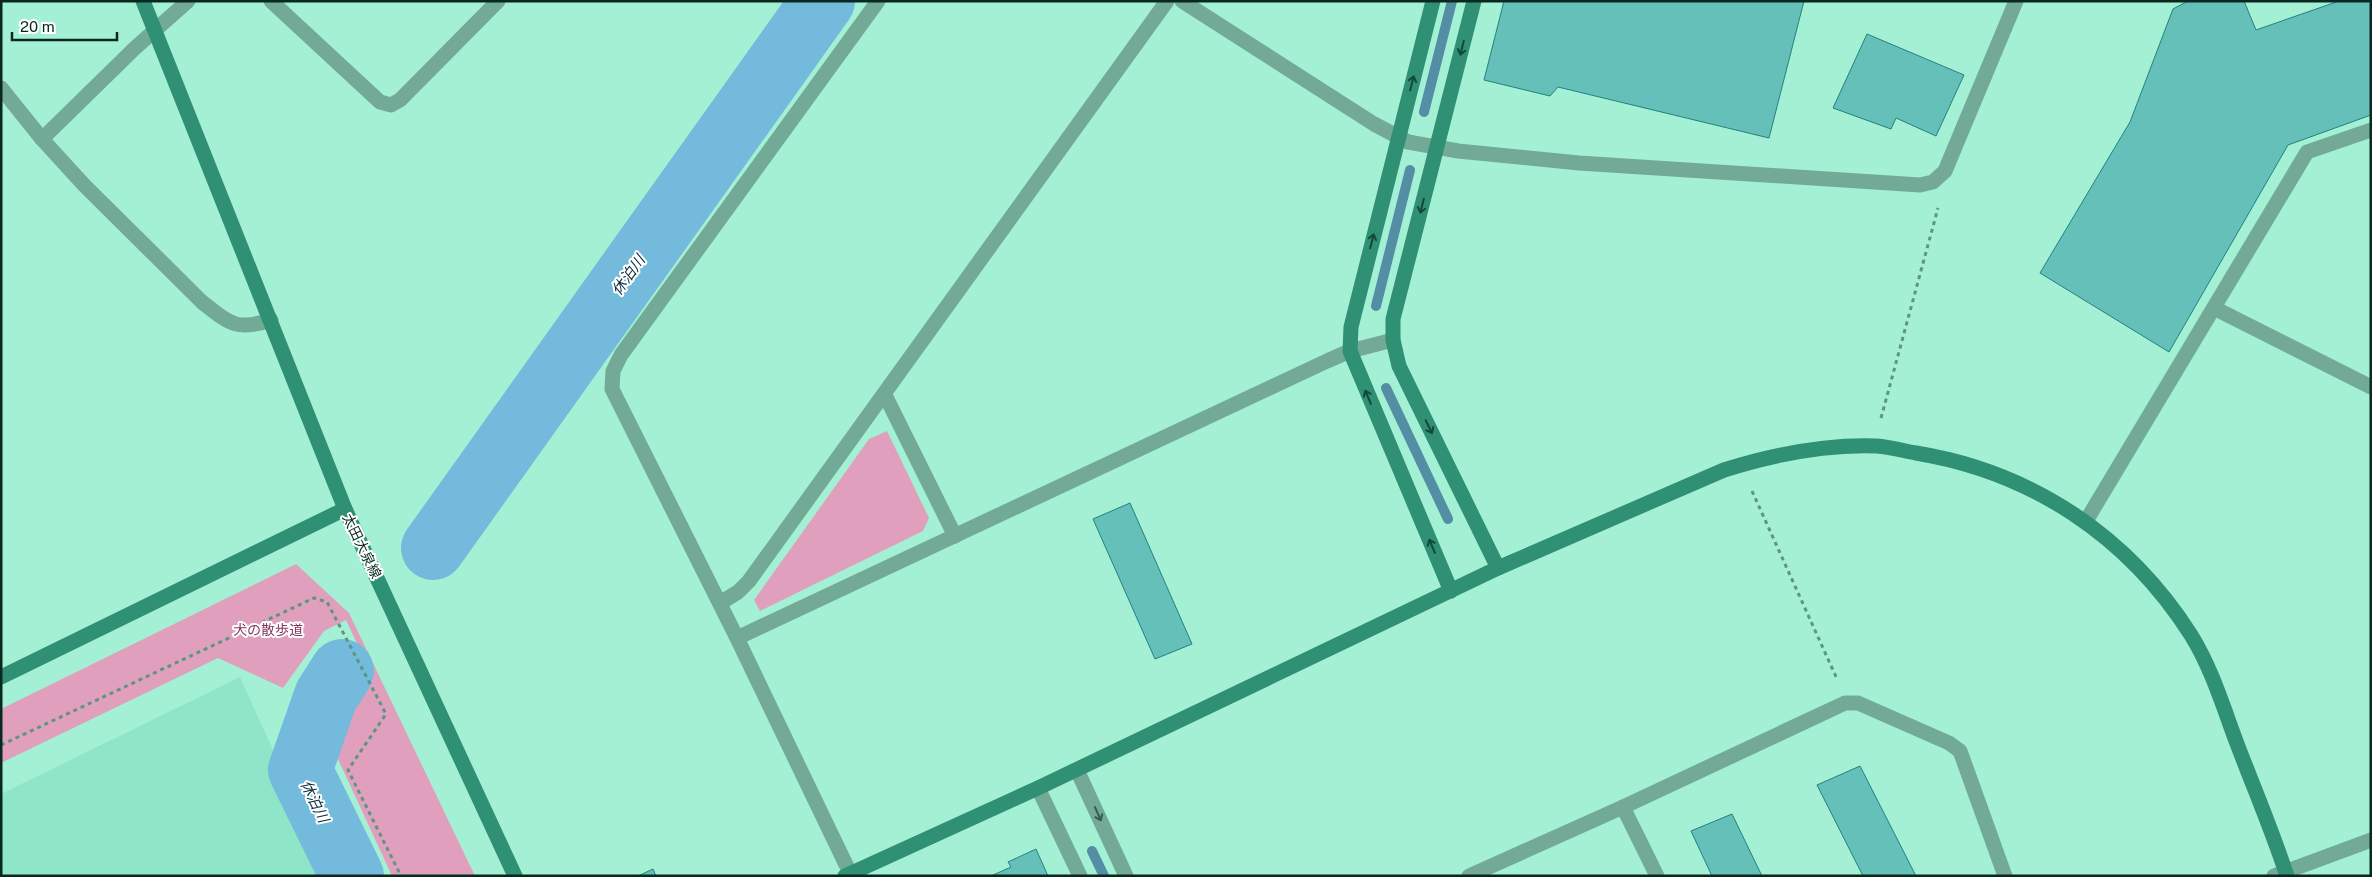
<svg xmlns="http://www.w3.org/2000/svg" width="2372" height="877" font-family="'Public Sans','Noto Sans JP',sans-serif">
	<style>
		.built { fill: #8fe5c8 }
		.green { fill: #e0a0bd }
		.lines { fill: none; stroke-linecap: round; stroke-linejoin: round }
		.stream { stroke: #538ea4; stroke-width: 10 }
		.river { stroke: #73badc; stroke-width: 64 }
		.building { fill: #66c0ba; stroke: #23817d }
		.path { stroke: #5d9482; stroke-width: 3; stroke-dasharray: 4 4; stroke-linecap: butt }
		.lane { stroke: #72aa97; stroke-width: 15 }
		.street { stroke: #72aa97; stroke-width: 15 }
		.secondary { stroke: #2f9074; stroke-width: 15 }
		.oneway { stroke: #144839 }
		.oneway2 { stroke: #335d50 }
		.labels { text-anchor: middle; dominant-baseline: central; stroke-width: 4; stroke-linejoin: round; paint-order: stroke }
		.street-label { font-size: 14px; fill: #092920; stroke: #fff }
		.park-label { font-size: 14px; fill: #83365e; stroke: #fff }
		.water-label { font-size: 15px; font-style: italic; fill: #0c2e3c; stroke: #fff }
	</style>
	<rect width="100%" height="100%" fill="#a4f0d5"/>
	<!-- built -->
	<path class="built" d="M 240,677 L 330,876 L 1,876 L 1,794 Z"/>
	<!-- green -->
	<g class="green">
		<path d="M 887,431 L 929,518 L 923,531 L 760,611 L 754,600 L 869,439 Z"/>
		<path d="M 296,564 L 349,613 L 475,876 L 392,876 L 332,746 C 337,716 353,690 366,663 L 346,620 L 324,631 L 283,688 L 218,658 L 1,763 L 1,709 Z"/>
	</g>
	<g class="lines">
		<!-- stream -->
		<g class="stream">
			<path d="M 1424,112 L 1452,1"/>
			<path d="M 1376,306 L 1410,170"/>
			<path d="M 1386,388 L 1448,519"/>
			<path d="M 1092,851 L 1104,876"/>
		</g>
		<!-- river -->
		<g class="river">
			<path d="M 433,548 L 823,1"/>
			<path d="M 342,671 L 326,696 L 300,770 L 352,876"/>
		</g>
	</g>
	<!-- building -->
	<g class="building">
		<path d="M 1504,1 L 1804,1 L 1769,138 L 1558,87 L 1550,96 L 1484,80 Z"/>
		<path d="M 2188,1 L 2244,1 L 2256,30 L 2339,1 L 2371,1 L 2371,115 L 2288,145 L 2169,352 L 2040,273 L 2130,122 L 2173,9 Z"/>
		<path d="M 1867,34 L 1964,75 L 1936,136 L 1896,118 L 1891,129 L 1833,108 Z"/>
		<path d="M 1130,503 L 1192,644 L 1155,659 L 1093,519 Z"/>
		<path d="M 1860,766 L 1916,876 L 1863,876 L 1817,785 Z"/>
		<path d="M 1732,814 L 1762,876 L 1712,876 L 1691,831 Z"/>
		<path d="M 1036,849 L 1048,876 L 991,876 L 1011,867 L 1008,862 Z"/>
		<path d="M 653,869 L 656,876 L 638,876 Z"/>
	</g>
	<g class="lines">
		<!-- path -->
		<g class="path">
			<path d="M 1881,418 L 1938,208"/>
			<path d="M 1752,491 L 1837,679"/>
			<path d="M 1,745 L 314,598 L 327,602 L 386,714 L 348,770 L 401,876"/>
		</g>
		<!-- lane -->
		<g class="lane">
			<path d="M 271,1 L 380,102 L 391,105 L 400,100 L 498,1"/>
			<path d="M 42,139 L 135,48 L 188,1"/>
		</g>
		<!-- street -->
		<g class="street">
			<path d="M 1182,1 L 1374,124 L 1408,142 L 1458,151 L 1579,163 L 1920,185 L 1933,182 L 1945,171 L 2016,1"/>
			<path d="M 1,88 L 42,139 L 84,185 L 202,302 C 230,324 236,331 271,320"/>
			<path d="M 2214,308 L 2371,387"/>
			<path d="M 885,395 L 955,536"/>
			<path d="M 2086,521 L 2307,152 L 2371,130"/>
			<path d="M 720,603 L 738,592 L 749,581 L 1167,1"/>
			<path d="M 737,638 L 1327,361 L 1350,351 L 1393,340"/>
			<path d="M 1077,770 L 1126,876"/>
			<path d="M 1038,788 L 1080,876"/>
			<path d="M 1623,807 L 1657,876"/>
			<path d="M 850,873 L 737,638 L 612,389 L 613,371 L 621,355 L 878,1"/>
			<path d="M 1469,876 L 1623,807 L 1845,703 L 1858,703 L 1949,743 L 1960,751 L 2005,876"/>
			<path d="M 2274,876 L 2371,840"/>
		</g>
		<!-- secondary -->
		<g class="secondary">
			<path d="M 143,1 L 345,509 L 515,876"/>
			<path d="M 1433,1 L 1351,327 L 1350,351 L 1451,591"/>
			<path d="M 1474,1 L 1393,319 L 1393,340 L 1399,366 L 1498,568"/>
			<path d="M 1,677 L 345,509"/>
			<path d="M 845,876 L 1038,788 L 1498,568 L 1724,470 C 1772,455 1826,444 1877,446 C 1890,447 1904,451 1916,453 C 2032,472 2128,536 2191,635 C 2211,667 2223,706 2236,741 C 2253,786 2272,830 2287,876"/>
		</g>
	</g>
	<!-- one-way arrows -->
	<defs><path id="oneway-shaft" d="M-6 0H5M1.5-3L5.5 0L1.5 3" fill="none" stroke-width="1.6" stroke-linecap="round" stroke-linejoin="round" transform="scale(1.25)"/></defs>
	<g class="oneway">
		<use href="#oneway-shaft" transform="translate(1462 48) rotate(104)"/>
		<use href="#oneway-shaft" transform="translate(1412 83) rotate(-76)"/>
		<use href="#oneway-shaft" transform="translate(1422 206) rotate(104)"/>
		<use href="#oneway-shaft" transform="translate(1372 241) rotate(-76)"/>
		<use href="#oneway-shaft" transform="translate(1368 397) rotate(-113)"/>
		<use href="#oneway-shaft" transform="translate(1429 427) rotate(64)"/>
		<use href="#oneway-shaft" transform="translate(1432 546) rotate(-113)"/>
	</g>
	<use class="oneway2" href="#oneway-shaft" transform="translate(1098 814) rotate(66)"/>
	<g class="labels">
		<!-- street labels -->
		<g class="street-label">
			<text transform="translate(362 546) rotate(64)">太田大泉線</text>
		</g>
		<!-- park labels -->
		<g class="park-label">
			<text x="268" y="630">犬の散歩道</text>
		</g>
		<!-- water labels -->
		<g class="water-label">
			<text transform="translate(628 275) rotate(-54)">休泊川</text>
			<text transform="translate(315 801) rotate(64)">休泊川</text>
		</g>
	</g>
	<!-- border -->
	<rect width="2372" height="877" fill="none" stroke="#092920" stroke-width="5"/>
	<!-- scale -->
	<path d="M12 32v8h105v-8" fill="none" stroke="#092920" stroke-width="2.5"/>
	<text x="20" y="32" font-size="15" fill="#092920" stroke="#ffffff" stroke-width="4" paint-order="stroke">20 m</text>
</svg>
